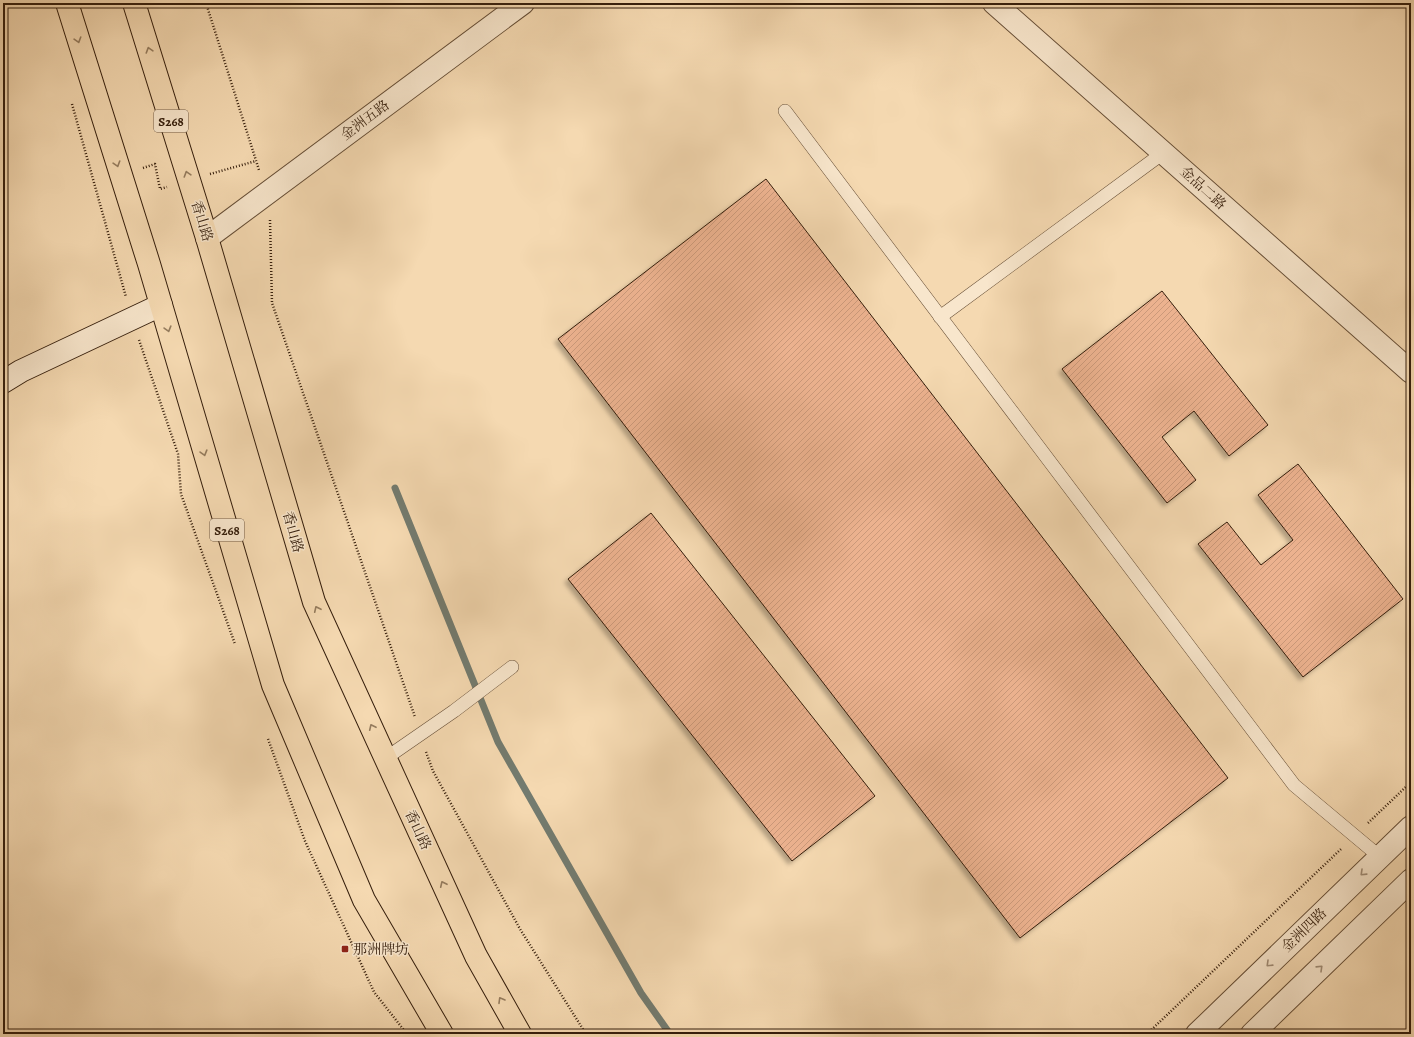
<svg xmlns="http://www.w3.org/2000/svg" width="1414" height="1037" font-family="Alegreya,'Noto Serif SC',serif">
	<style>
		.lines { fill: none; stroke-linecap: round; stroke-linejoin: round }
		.stream { stroke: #737b6f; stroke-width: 7 }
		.building { fill: url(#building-hatch); stroke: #351e0c; filter: url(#shadow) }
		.lane-casing { stroke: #654d35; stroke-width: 14 }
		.street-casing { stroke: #654d35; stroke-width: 24 }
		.secondary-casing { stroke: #351e0c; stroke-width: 24 }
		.primary-casing { stroke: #351e0c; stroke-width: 24 }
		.path { stroke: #351e0c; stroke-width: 2.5; stroke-dasharray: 1 2; stroke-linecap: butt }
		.lane { stroke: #f8e6cc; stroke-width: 13 }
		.street { stroke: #f8e6cc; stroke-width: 22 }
		.secondary { stroke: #f8e6cc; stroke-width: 22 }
		.primary { stroke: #f5d9b1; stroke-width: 22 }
		.oneway { stroke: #957c5e }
		.oneway2 { stroke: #a08c76 }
		.poi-dot { fill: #8f2418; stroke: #f8e6cc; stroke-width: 1.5 }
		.labels { text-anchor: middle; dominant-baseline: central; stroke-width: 3; stroke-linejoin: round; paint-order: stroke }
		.shield { fill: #f8e6cc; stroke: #705a46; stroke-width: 1 }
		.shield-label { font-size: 13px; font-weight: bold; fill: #351e0c }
		.street-label { font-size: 14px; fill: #351e0c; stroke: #f8e6cc }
		.poi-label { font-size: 14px; fill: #351e0c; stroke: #f8e6cc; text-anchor: start }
	</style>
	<defs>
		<pattern id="building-hatch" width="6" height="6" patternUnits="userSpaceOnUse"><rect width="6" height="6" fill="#ecb28f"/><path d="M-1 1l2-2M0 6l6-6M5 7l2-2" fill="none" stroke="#cb997a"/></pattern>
		<filter id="shadow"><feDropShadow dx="-3.5" dy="3.5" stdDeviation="2" flood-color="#0004"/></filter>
	</defs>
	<rect width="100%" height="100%" fill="#f5d9b1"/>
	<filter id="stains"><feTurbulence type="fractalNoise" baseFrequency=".005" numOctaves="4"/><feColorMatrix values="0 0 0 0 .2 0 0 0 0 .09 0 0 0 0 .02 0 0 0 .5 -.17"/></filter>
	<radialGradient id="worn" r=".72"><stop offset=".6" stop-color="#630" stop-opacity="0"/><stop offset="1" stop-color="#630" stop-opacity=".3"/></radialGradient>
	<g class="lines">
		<!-- stream -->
		<path class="stream" d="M 395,488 L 498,742 L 641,993 L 670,1034"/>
	</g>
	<!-- building -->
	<g class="building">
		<path d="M 766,179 L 1228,778 L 1020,938 L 558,339 Z"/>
		<path d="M 1162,291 L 1268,425 L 1229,456 L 1194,411 L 1162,437 L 1196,480 L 1167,503 L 1062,369 Z"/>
		<path d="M 1298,464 L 1403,599 L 1303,677 L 1198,544 L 1227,522 L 1261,565 L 1293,540 L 1258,495 Z"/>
		<path d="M 651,513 L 875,796 L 792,861 L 568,579 Z"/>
	</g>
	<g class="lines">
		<!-- lane casing -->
		<g class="lane-casing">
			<g id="lane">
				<path d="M 785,111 L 1294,785 L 1380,857"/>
				<path d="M 940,317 L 1163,153"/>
				<path d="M 386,758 L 454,711 L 512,667"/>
			</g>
		</g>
		<!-- street casing -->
		<g class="street-casing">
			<g id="street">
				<path d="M 994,3 L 1411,372"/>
				<path d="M 207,238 L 523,3"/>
				<path d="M 1197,1034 L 1411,827"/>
				<path d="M 1252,1034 L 1411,880"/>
			</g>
		</g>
		<!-- secondary casing -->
		<g class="secondary-casing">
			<path id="secondary" d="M 3,382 L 21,371 L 161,305"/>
		</g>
		<!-- primary casing -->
		<g class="primary-casing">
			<g id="primary">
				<path d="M 67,3 L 149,264 L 273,685 L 364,900 L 442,1034"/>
				<path d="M 134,3 L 207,238 L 314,602 L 476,956 L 520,1034"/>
			</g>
		</g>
		<!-- path -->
		<g class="path">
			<path d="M 206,3 L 259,170"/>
			<path d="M 72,104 L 126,297"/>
			<path d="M 143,168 L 155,164 L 160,189 L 167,187"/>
			<path d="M 210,174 L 256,161"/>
			<path d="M 270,220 L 272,303 L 415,717"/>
			<path d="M 139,340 L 178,454 L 181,494 L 235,644"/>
			<path d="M 268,739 L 305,841 L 374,992 L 407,1034"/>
			<path d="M 426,752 L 433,771 L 520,929 L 586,1034"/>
			<path d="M 1368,823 L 1411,782"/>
			<path d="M 1147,1034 L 1341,849"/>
		</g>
		<!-- lane -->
		<use href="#lane" class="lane"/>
		<!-- street -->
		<use href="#street" class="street"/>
		<!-- secondary -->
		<use href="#secondary" class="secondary"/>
		<!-- primary -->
		<use href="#primary" class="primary"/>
	</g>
	<!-- one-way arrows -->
	<defs><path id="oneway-chevron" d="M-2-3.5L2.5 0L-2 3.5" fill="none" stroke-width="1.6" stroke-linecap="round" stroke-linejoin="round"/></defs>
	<g class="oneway">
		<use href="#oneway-chevron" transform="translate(78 40) rotate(73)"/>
		<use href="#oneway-chevron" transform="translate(149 50) rotate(-107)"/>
		<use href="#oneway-chevron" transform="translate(117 164) rotate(73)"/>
		<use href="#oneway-chevron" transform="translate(187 174) rotate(-107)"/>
		<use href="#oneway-chevron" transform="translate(168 329) rotate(74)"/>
		<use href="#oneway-chevron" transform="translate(204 453) rotate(74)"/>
		<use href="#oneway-chevron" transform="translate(317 609) rotate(-115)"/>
		<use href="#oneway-chevron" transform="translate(372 727) rotate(-115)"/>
		<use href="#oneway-chevron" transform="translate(443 884) rotate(-115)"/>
		<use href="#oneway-chevron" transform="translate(501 1000) rotate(-120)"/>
	</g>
	<g class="oneway2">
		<use href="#oneway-chevron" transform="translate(1363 873) rotate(136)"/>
		<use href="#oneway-chevron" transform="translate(1269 964) rotate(136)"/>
		<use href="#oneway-chevron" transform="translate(1320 968) rotate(-44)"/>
	</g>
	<!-- markers -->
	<rect class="poi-dot" x="341" y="945" width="8" height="8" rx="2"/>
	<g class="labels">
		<!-- shield labels -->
		<g class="shield">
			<rect x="154" y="110" width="34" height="22" rx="3"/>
			<rect x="210" y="519" width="34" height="22" rx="3"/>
		</g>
		<g class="shield-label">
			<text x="171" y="121">S268</text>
			<text x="227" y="530">S268</text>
		</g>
		<!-- street labels -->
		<g class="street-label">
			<text transform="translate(365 120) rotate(-37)">金洲五路</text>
			<text transform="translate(1203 188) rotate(42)">金品二路</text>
			<text transform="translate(202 221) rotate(73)">香山路</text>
			<text transform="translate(293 532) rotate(74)">香山路</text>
			<text transform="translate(418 830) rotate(65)">香山路</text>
			<text transform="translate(1304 930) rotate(-44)">金洲四路</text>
		</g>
		<!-- poi labels -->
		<g class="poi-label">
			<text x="353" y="949">那洲牌坊</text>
		</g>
	</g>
	<!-- margin -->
	<rect width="1414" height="1037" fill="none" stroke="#f5d9b1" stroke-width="16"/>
	<rect x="4" y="4" width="1406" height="1029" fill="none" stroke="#351e0c" stroke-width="2"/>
	<rect x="8" y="8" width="1398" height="1021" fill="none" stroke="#351e0c"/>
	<rect width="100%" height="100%" filter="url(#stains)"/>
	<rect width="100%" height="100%" fill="url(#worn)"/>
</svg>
